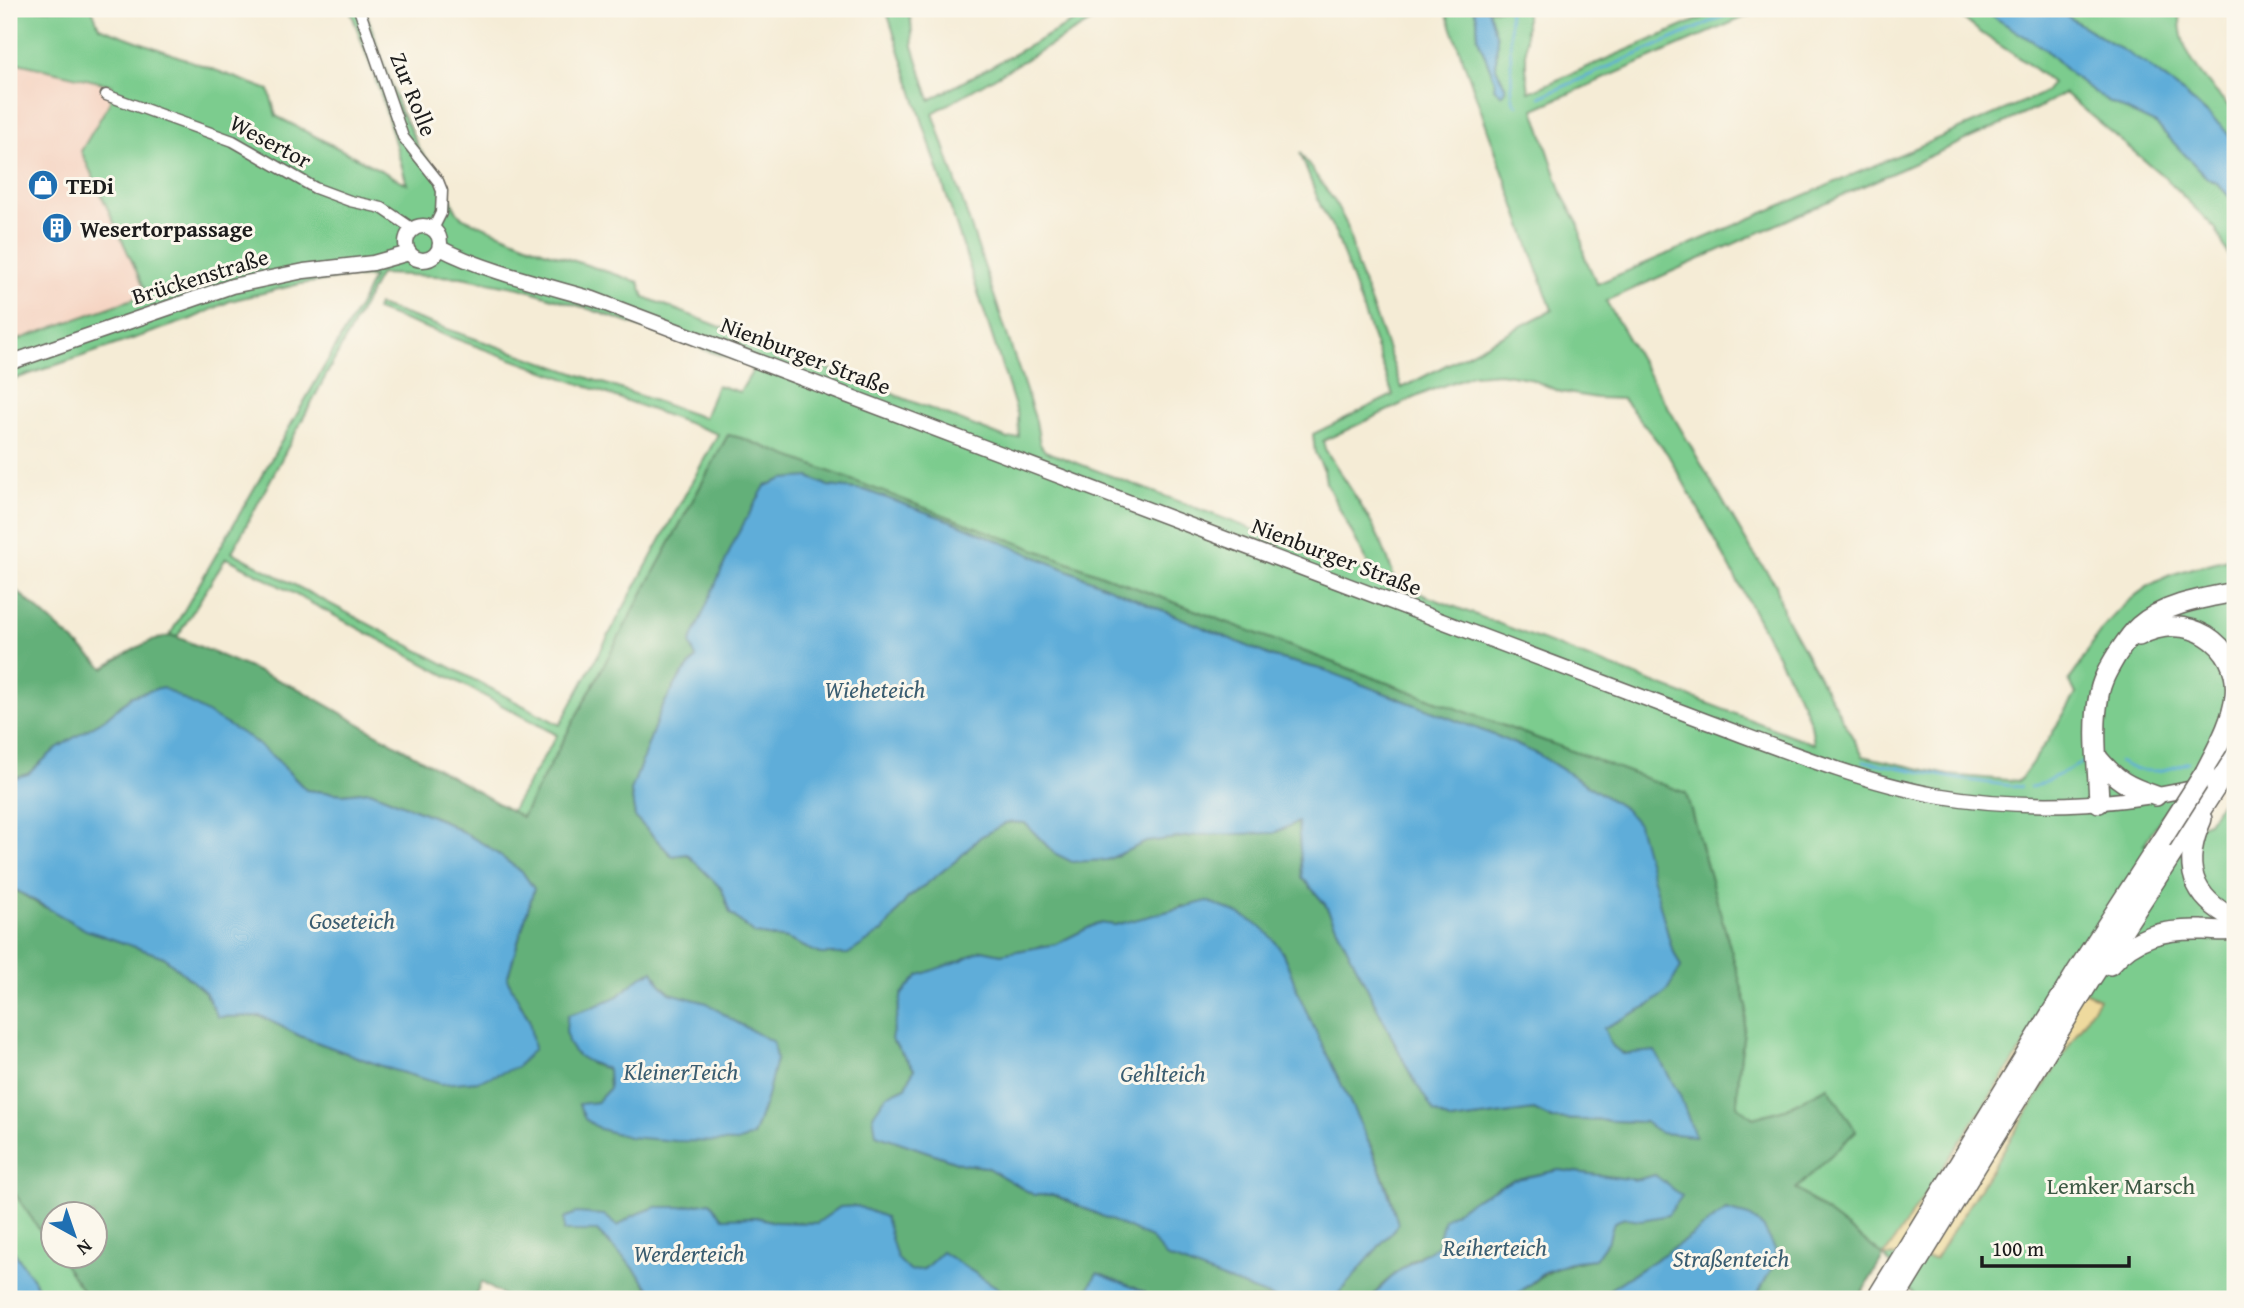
<svg xmlns="http://www.w3.org/2000/svg" width="2244" height="1308" font-family="'Gentium Book Plus',serif">
	<style>
		.built { fill: #f5d3c1 }
		.green { fill: #7bcc8e; stroke: #4c7455; stroke-width: 2; fill-rule: evenodd }
		.forest { fill: #64b079; stroke: #40664a; stroke-width: 2; fill-rule: evenodd }
		.sand { fill: #eeda9e; stroke: #857b5d; stroke-width: 2 }
		.water { fill: #5fadd9; stroke: #3e647a; stroke-width: 2 }
		.lines { fill: none; stroke-linecap: round; stroke-linejoin: round }
		.stream { stroke: #5fadd9; stroke-width: 2.5 }
		.street-casing { stroke: #68655d; stroke-width: 13 }
		.secondary-casing { stroke: #68655d; stroke-width: 17 }
		.highway-casing { stroke: #68655d; stroke-width: 22 }
		.street { stroke: #fff; stroke-width: 10 }
		.secondary { stroke: #fff; stroke-width: 14 }
		.highway { stroke: #fff; stroke-width: 19 }
		.highway-bridge-casing { stroke: #68655d; stroke-width: 22; stroke-linecap: butt }
		.highway-bridge { stroke: #fff; stroke-width: 19 }
		.labels { text-anchor: middle; dominant-baseline: central; stroke-width: 6; stroke-linejoin: round; paint-order: stroke }
		.street-label { font-size: 23px; fill: #1c1c1c; stroke: #fbf7ec }
		.poi-label { font-size: 23px; font-weight: bold; fill: #1c1c1c; stroke: #fbf7ec; text-anchor: start }
		.park-label { font-size: 23px; fill: #3d5a44; stroke: #fbf7ec }
		.water-label { font-size: 24px; font-style: italic; fill: #3a5d71; stroke: #fbf7ec }
	</style>
	<rect width="100%" height="100%" fill="#fbf7ec"/>
	<filter id="ink" filterUnits="userSpaceOnUse"><feTurbulence type="fractalNoise" baseFrequency=".0143" numOctaves="2"/><feDisplacementMap in="SourceGraphic" scale="14" xChannelSelector="R" yChannelSelector="G"/><feConvolveMatrix kernelMatrix="1 2 1 2 8 2 1 2 1" color-interpolation-filters="sRGB"/></filter>
	<filter id="wash" filterUnits="userSpaceOnUse"><feTurbulence type="fractalNoise" baseFrequency=".00686" numOctaves="4" result="noise"/><feDisplacementMap in="SourceGraphic" scale="28" xChannelSelector="R" yChannelSelector="G"/><feGaussianBlur stdDeviation="1.57" result="paint"/><feColorMatrix in="noise" values="0 0 0 0 0 0 0 0 0 0 0 0 0 0 0 0 0 1.4 0 .05"/><feComposite in="paint" operator="in"/></filter>
	<g filter="url(#wash)">
		<rect width="100%" height="100%" fill="#f5ecd6"/>
		<!-- built -->
		<path class="built" d="M 9,61 L 112,85 L 110,102 L 83,157 L 147,294 L 9,343 Z"/>
		<!-- green -->
		<g class="green">
			<path d="M 9,9 L 92,9 L 99,27 L 269,90 L 276,116 L 407,184 L 382,98 L 350,9 L 365,9 L 401,113 C 410,124 412,136 419,148 C 427,160 439,170 446,184 C 453,198 450,206 463,218 L 544,251 L 639,282 L 644,297 L 1008,439 L 1019,437 L 1018,416 L 886,9 L 907,9 L 911,21 L 913,46 L 930,100 L 1096,9 L 1113,9 L 933,113 L 1036,421 L 1040,444 L 1045,451 L 1374,575 L 1326,483 L 1324,470 L 1315,453 L 1313,434 L 1393,395 L 1336,234 L 1321,207 L 1300,153 L 1335,202 L 1347,225 L 1357,266 L 1402,388 L 1552,310 L 1445,9 L 1474,9 L 1477,19 L 1478,38 L 1488,64 L 1495,81 L 1506,88 L 1496,68 L 1497,37 L 1488,9 L 1526,9 L 1526,68 L 1529,92 L 1723,9 L 1763,9 L 1534,109 L 1563,196 L 1579,225 L 1584,255 L 1597,284 L 2044,93 L 2052,83 C 2022,55 1981,39 1954,9 L 1981,9 L 2045,49 L 2073,76 L 2108,102 L 2156,124 L 2207,178 L 2217,183 L 2235,203 L 2235,269 L 2216,229 L 2163,176 L 2064,93 L 2042,106 L 1606,301 L 1752,551 L 1776,585 L 1784,614 L 1863,756 L 1948,775 L 2019,781 L 2048,740 L 2076,694 L 2069,680 C 2080,667 2086,653 2095,639 C 2112,614 2139,588 2168,576 C 2189,568 2213,563 2235,557 L 2235,734 L 2212,740 L 2144,844 L 2161,841 L 2208,822 L 2235,780 L 2235,1299 L 1917,1299 L 1884,1256 L 1796,1189 L 1828,1087 L 1785,1109 L 1753,1118 L 1737,1105 L 1739,1071 L 1747,1006 L 1685,793 L 1387,683 L 741,438 L 728,435 L 522,817 L 511,811 L 557,735 L 231,560 L 226,558 L 177,637 L 170,635 L 362,301 L 373,277 L 343,278 L 300,284 L 230,301 L 191,319 L 9,381 L 9,343 L 147,294 L 81,151 L 110,102 L 112,85 L 9,61 ZM 380,274 L 461,277 L 520,288 L 589,309 L 749,365 L 752,372 L 740,392 L 717,385 L 704,418 L 378,305 L 376,310 L 718,434 L 560,725 L 232,552 ZM 1500,373 L 1528,378 L 1561,392 L 1597,398 L 1623,399 L 1667,453 L 1703,517 L 1802,702 L 1811,724 L 1814,744 L 1395,584 C 1386,537 1350,489 1325,449 L 1323,441 L 1429,391 L 1472,375 Z"/>
			<path d="M 2055,9 L 2181,9 C 2174,52 2209,84 2235,113 L 2235,143 C 2187,85 2119,48 2055,9 Z"/>
			<path d="M 9,1185 L 52,1248 L 52,1256 L 58,1256 L 89,1299 L 46,1299 L 9,1244 Z"/>
		</g>
		<!-- forest -->
		<path class="forest" d="M 728,435 L 741,438 L 1387,683 L 1686,793 L 1747,1006 L 1739,1071 L 1737,1105 L 1753,1118 L 1785,1109 L 1828,1087 L 1856,1131 L 1796,1189 L 1884,1256 L 1858,1299 L 1755,1299 L 1775,1262 C 1764,1226 1765,1220 1726,1210 L 1687,1239 L 1595,1299 L 1511,1299 C 1541,1276 1556,1263 1595,1259 L 1609,1239 L 1613,1222 L 1625,1218 L 1642,1220 L 1655,1175 L 1636,1180 L 1559,1170 L 1513,1180 L 1475,1199 L 1437,1246 L 1412,1260 L 1382,1285 L 1371,1299 L 1334,1299 L 1398,1224 L 1388,1189 L 1372,1148 L 1356,1119 L 1302,1002 L 1282,951 L 1183,906 L 1154,916 L 1115,925 L 1098,923 L 1056,944 L 1001,954 L 982,950 L 962,960 L 891,1039 L 914,1069 L 906,1087 L 886,1096 L 877,1134 L 963,1164 L 986,1167 L 1034,1195 L 1054,1195 L 1152,1238 L 1167,1257 L 1277,1299 L 1150,1299 L 1145,1292 L 1097,1273 L 1083,1299 L 1015,1299 L 943,1253 L 924,1269 L 910,1272 L 840,1207 L 818,1223 L 775,1222 L 756,1217 L 723,1219 L 710,1202 L 682,1207 L 656,1207 L 633,1216 L 618,1226 L 564,1231 L 597,1231 L 631,1265 L 658,1299 L 509,1299 L 481,1282 L 474,1299 L 89,1299 L 58,1256 L 94,1256 L 94,1214 L 52,1214 L 52,1248 L 9,1185 L 9,886 L 40,905 L 164,957 L 205,992 L 218,1017 L 261,1016 L 300,1036 L 387,1068 L 441,1084 L 529,1019 L 507,979 L 534,889 L 523,873 L 487,846 L 442,820 L 370,791 L 343,794 L 306,790 L 277,760 L 132,696 L 105,719 L 57,748 L 28,774 L 9,779 L 9,584 L 104,668 C 121,657 157,632 177,637 L 299,689 L 522,817 ZM 809,477 L 828,486 L 864,490 L 956,523 L 1273,657 L 1324,670 L 1499,737 L 1539,755 L 1625,809 L 1656,893 L 1671,946 L 1681,967 L 1650,1005 L 1603,1027 C 1611,1046 1614,1055 1636,1054 L 1695,1135 L 1661,1133 L 1645,1122 L 1552,1119 L 1534,1110 L 1451,1121 L 1435,1112 L 1410,1073 L 1325,904 L 1302,877 L 1298,821 L 1146,842 L 1107,860 L 1054,853 L 1025,823 L 1008,822 L 980,837 L 958,859 L 907,899 L 883,931 L 820,954 L 787,939 L 755,934 L 730,913 L 722,889 L 687,854 L 672,856 L 635,817 L 631,791 L 661,709 L 680,677 L 696,658 ZM 653,971 L 660,984 L 670,993 L 734,1021 L 773,1043 L 776,1059 L 766,1100 L 753,1136 L 579,1105 L 597,1102 L 609,1089 L 608,1069 L 591,1064 L 568,1015 C 584,1010 601,1006 616,997 C 630,990 636,979 653,971 Z"/>
		<!-- sand -->
		<path class="sand" d="M 2066,983 L 2099,998 L 1935,1259 L 1884,1256 Z"/>
		<!-- water -->
		<g class="water">
			<path d="M 1474,9 L 1488,9 L 1497,37 L 1496,68 L 1506,88 L 1502,95 L 1494,88 L 1495,81 L 1478,38 L 1477,19 Z"/>
			<path d="M 1981,9 L 2055,9 L 2147,65 L 2186,95 L 2223,128 L 2235,143 L 2235,203 L 2217,183 L 2207,178 L 2156,124 L 2108,102 L 2073,76 L 2045,49 Z"/>
			<path d="M 809,477 L 828,486 L 864,490 L 956,523 L 1273,657 L 1324,670 L 1499,737 L 1539,755 L 1625,809 L 1638,824 L 1671,946 L 1681,967 L 1666,992 L 1650,1005 L 1604,1028 L 1611,1045 L 1623,1054 L 1655,1051 L 1680,1096 L 1695,1136 L 1661,1133 L 1645,1122 L 1552,1119 L 1534,1110 L 1451,1121 L 1434,1112 L 1410,1073 L 1325,904 L 1302,877 L 1298,822 L 1274,833 L 1200,835 L 1146,842 L 1107,860 L 1072,862 L 1054,853 L 1025,823 L 1008,822 L 980,837 L 958,859 L 907,899 L 883,931 L 848,954 L 820,954 L 787,939 L 755,934 L 730,913 L 722,889 L 687,854 L 672,856 L 635,817 L 631,791 L 661,709 L 680,677 L 696,658 L 690,643 L 735,539 L 765,486 L 783,479 Z"/>
			<path d="M 162,687 L 250,738 L 277,760 L 306,790 L 343,794 L 370,791 L 441,820 L 487,846 L 523,873 L 534,889 L 507,979 L 529,1020 L 534,1049 L 517,1067 L 479,1081 L 441,1084 L 387,1068 L 300,1036 L 261,1016 L 218,1017 L 205,992 L 164,957 L 86,930 L 9,886 L 9,779 L 28,774 L 57,748 L 105,719 L 132,696 Z"/>
			<path d="M 1207,901 C 1226,909 1248,916 1264,930 C 1287,949 1291,979 1303,1004 C 1336,1077 1377,1147 1398,1224 L 1334,1299 L 1277,1299 L 1263,1294 L 1166,1257 L 1151,1238 L 1055,1195 L 1034,1195 L 986,1167 L 963,1164 L 876,1134 L 873,1115 L 886,1096 L 906,1087 L 914,1069 L 891,1039 L 902,994 L 919,975 L 962,960 L 982,950 L 1001,954 L 1056,944 L 1098,923 L 1115,925 Z"/>
			<path d="M 653,971 L 660,984 L 670,993 L 707,1003 L 734,1021 L 773,1042 L 776,1059 L 766,1100 L 753,1136 L 737,1142 L 675,1141 L 629,1137 L 600,1129 L 585,1119 L 579,1104 L 597,1102 L 609,1089 L 608,1069 C 578,1060 560,1049 568,1015 L 591,1008 L 618,996 L 639,978 Z"/>
			<path d="M 1559,1170 L 1636,1180 L 1655,1175 L 1682,1196 L 1668,1215 L 1642,1220 L 1625,1218 L 1614,1222 L 1609,1239 L 1595,1259 L 1575,1261 L 1545,1272 L 1511,1299 L 1371,1299 C 1389,1276 1411,1261 1437,1246 L 1444,1219 L 1475,1199 L 1513,1180 Z"/>
			<path d="M 710,1202 L 723,1218 L 756,1217 L 775,1222 L 817,1223 L 840,1207 L 857,1206 L 885,1217 L 897,1258 L 910,1271 L 924,1269 L 942,1252 L 1015,1299 L 658,1299 L 631,1265 L 597,1231 L 564,1231 L 564,1218 L 576,1213 L 604,1215 L 618,1226 L 632,1216 L 656,1207 L 682,1207 Z"/>
			<path d="M 1726,1210 L 1749,1216 L 1764,1228 L 1775,1249 L 1775,1262 L 1755,1299 L 1595,1299 L 1687,1239 Z"/>
			<path d="M 9,1244 L 46,1299 L 9,1299 Z"/>
			<path d="M 1097,1273 L 1145,1292 L 1150,1299 L 1083,1299 Z"/>
		</g>
		<g class="lines">
			<!-- stream -->
			<g class="stream">
				<path d="M 901,9 L 902,10"/>
				<path d="M 1509,9 L 1512,93 L 1514,103 L 1518,105"/>
				<path d="M 1540,97 L 1740,9"/>
				<path d="M 1864,761 L 1958,779 L 2021,787"/>
				<path d="M 2119,762 C 2142,775 2164,773 2188,762"/>
				<path d="M 2030,787 L 2036,786 L 2084,762"/>
			</g>
		</g>
	</g>
	<g filter="url(#ink)">
		<g class="lines">
			<!-- street casing -->
			<g class="street-casing">
				<g id="street">
					<path d="M 359,9 L 403,137 L 438,181 L 442,191 L 441,213 L 433,229"/>
					<path d="M 106,95 L 233,141 L 315,188 L 350,201 L 382,208 L 413,229"/>
				</g>
			</g>
			<!-- secondary casing -->
			<g class="secondary-casing">
				<g id="secondary">
					<circle cx="423" cy="243" r="17"/>
					<path d="M 440,248 C 484,271 545,285 593,299 L 1708,722 C 1781,749 1859,781 1935,795 C 2035,812 2138,806 2235,777"/>
					<path d="M 9,363 L 232,286 L 304,271 L 373,263 L 409,253"/>
				</g>
			</g>
			<!-- highway casing -->
			<g class="highway-casing">
				<g id="highway">
					<path d="M 2139,636 C 2185,610 2241,642 2235,696 C 2232,723 2217,748 2205,772"/>
					<path d="M 2097,757 C 2117,781 2127,786 2156,796"/>
					<path d="M 2099,803 C 2098,767 2092,730 2099,695 C 2101,681 2109,668 2116,656 C 2123,646 2130,634 2139,626 C 2164,604 2204,598 2235,592"/>
					<path d="M 2202,819 C 2182,864 2190,897 2235,919"/>
					<path d="M 2110,965 C 2135,935 2165,929 2203,930 C 2213,930 2225,932 2235,930"/>
					<path d="M 1876,1299 L 2077,971 L 2161,841"/>
					<path d="M 1895,1299 L 2091,979 L 2216,787"/>
				</g>
			</g>
			<!-- street -->
			<use href="#street" class="street"/>
			<!-- secondary -->
			<use href="#secondary" class="secondary"/>
			<!-- highway -->
			<use href="#highway" class="highway"/>
			<!-- highway-bridge casing -->
			<g class="highway-bridge-casing">
				<g id="highway-bridge">
					<path d="M 2216,787 L 2235,757"/>
					<path d="M 2161,841 L 2205,772"/>
				</g>
			</g>
			<!-- highway-bridge -->
			<use href="#highway-bridge" class="highway-bridge"/>
		</g>
	</g>
	<!-- icons -->
	<defs>
		<g id="shop-disc" transform="scale(1.575)"><circle r="9.5" fill="#1f6fb2" stroke="#fbf7ec"/><path d="M-5-2.5h2.3a2.7 3.5 0 0 1 5.4 0H5L5.5 6h-11ZM-1.5-2.5h3a1.5 2.3 0 0 0-3 0Z" fill="#fff"/></g>
		<g id="building-disc" transform="scale(1.575)"><circle r="9.5" fill="#1f6fb2" stroke="#fbf7ec"/><path d="M-4-6H4V6H1V3H-1V6H-4ZM-2.5-4.3h1.7v1.8h-1.7ZM.8-4.3h1.7v1.8H.8ZM-2.5-1h1.7V.8h-1.7ZM.8-1h1.7V.8H.8Z" fill="#fff"/></g>
	</defs>
	<g fill-rule="evenodd">
		<use href="#shop-disc" x="43" y="185"/>
		<use href="#building-disc" x="57" y="228"/>
	</g>
	<g class="labels">
		<!-- street labels -->
		<g class="street-label">
			<text transform="translate(414 94) rotate(68)">Zur Rolle</text>
			<text transform="translate(271 141) rotate(28)">Wesertor</text>
			<text transform="translate(200 276) rotate(-17)">Brückenstraße</text>
			<text transform="translate(806 355) rotate(21)">Nienburger Straße</text>
			<text transform="translate(1337 556) rotate(21)">Nienburger Straße</text>
		</g>
		<!-- poi labels -->
		<g class="poi-label">
			<text x="66" y="185">TEDi</text>
			<text x="80" y="228">Wesertorpassage</text>
		</g>
		<!-- park labels -->
		<g class="park-label">
			<text x="2121" y="1185">Lemker Marsch</text>
		</g>
		<!-- water labels -->
		<g class="water-label">
			<text x="875" y="689">Wieheteich</text>
			<text x="352" y="920">Goseteich</text>
			<text x="681" y="1071">KleinerTeich</text>
			<text x="1163" y="1073">Gehlteich</text>
			<text x="1495" y="1247">Reiherteich</text>
			<text x="689" y="1253">Werderteich</text>
			<text x="1731" y="1258">Straßenteich</text>
		</g>
	</g>
	<!-- margin -->
	<rect width="2244" height="1308" fill="none" stroke="#fbf7ec" stroke-width="35"/>
	<!-- north arrow -->
	<g transform="translate(74 1235) rotate(140)"><circle r="33" fill="#fbf7ec" stroke="#a29f99" stroke-width="2"/>
	<path d="M0-5L12 26L0 18L-12 26Z" fill="#1f6fb2"/>
	<text y="-10" font-size="19" font-weight="bold" text-anchor="middle" fill="#1c1c1c">N</text>
	</g>
	<!-- scale -->
	<path d="M1982 1256v10h147v-10" fill="none" stroke="#1c1c1c" stroke-width="3.5"/>
	<text x="1992" y="1256" font-size="21" fill="#1c1c1c" stroke="#fbf7ec" stroke-width="5" paint-order="stroke">100 m</text>
</svg>
